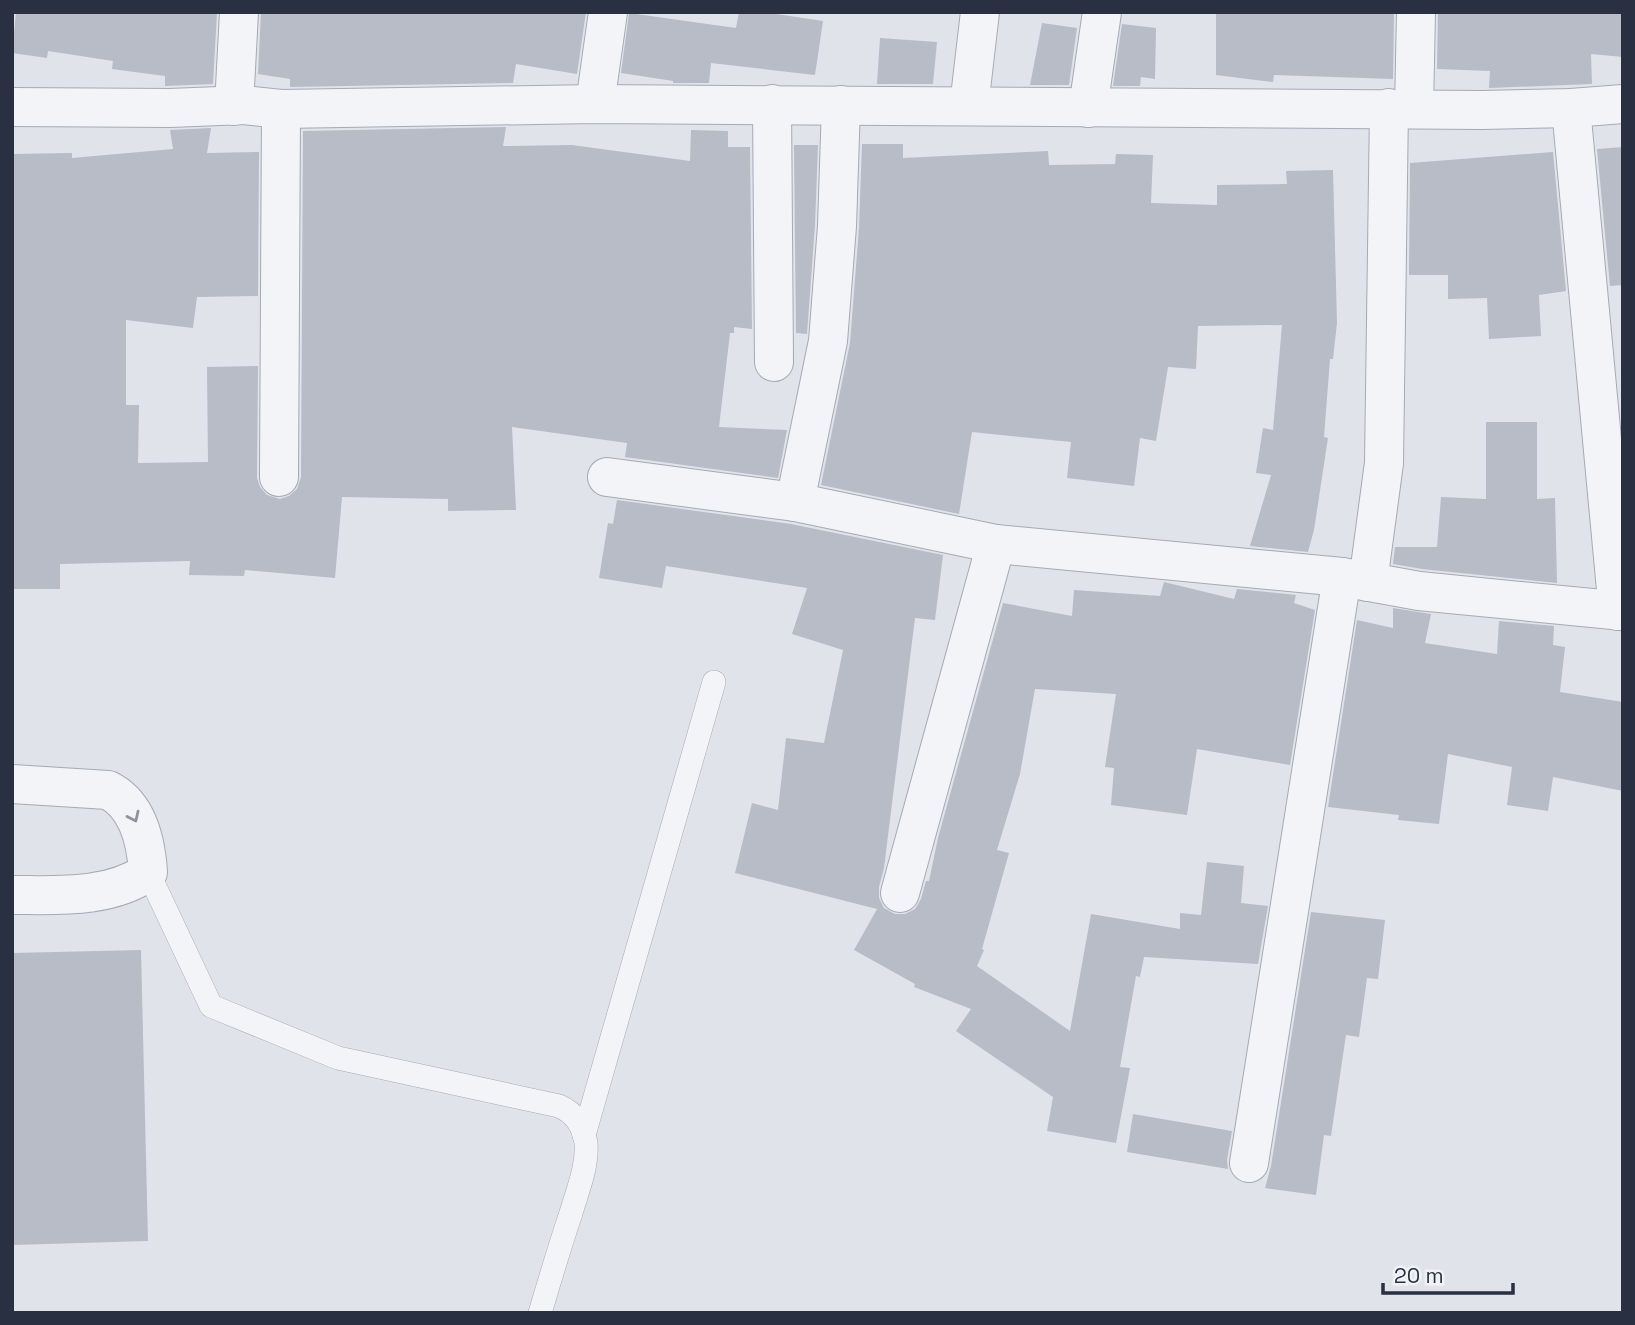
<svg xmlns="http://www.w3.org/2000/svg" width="1635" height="1325" font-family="'Space Grotesk',sans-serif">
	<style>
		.building { fill: #b7bcc7 }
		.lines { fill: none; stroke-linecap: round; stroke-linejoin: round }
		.lane-casing { stroke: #a5aab4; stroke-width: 24 }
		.street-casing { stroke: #a5aab4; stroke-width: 40 }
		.lane { stroke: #f3f4f8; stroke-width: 23 }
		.street { stroke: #f3f4f8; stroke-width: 38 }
		.oneway { stroke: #8e929d }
	</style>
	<rect width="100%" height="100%" fill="#e0e3ea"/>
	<!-- building -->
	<g class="building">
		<path d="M 16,12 L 217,12 L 213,84 L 165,86 L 165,76 L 112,69 L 113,61 L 48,51 L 47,58 L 12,53 Z"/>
		<path d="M 261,12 L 586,12 L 577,74 L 516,64 L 513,83 L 290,87 L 290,79 L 258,74 Z"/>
		<path d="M 739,12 L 763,12 L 823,21 L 815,75 L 711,63 L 709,83 L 673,83 L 673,81 L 621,73 L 629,13 L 736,28 Z"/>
		<path d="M 1216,12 L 1394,12 L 1393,79 L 1274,75 L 1273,82 L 1216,75 Z"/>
		<path d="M 1438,12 L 1623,12 L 1623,57 L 1591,54 L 1592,84 L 1489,88 L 1490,71 L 1437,69 Z"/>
		<path d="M 1042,23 L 1077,28 L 1069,85 L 1030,85 Z"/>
		<path d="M 1122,24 L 1156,28 L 1155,79 L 1141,77 L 1140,86 L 1113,86 Z"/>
		<path d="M 880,38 L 937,42 L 933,84 L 877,84 Z"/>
		<path d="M 506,127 L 503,146 L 572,145 L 690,161 L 691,130 L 728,131 L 728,147 L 750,147 L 752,329 L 734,327 L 734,333 L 730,333 L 719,427 L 787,430 L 778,478 L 625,457 L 627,443 L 512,427 L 516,510 L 448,511 L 448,499 L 342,497 L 335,578 L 245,570 L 244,576 L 189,575 L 190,561 L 60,564 L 60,589 L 12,589 L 12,154 L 72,153 L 72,158 L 173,149 L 170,130 L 211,128 L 207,153 L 259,152 L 258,296 L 197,297 L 193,328 L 126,320 L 126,405 L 139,405 L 138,463 L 208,462 L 207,367 L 258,366 L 257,478 L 260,487 L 267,495 L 280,499 L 289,496 L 297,489 L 301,477 L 303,131 Z"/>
		<path d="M 862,144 L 903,144 L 903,158 L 1048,151 L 1049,165 L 1115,164 L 1116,154 L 1153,155 L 1151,203 L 1217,205 L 1217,185 L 1287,184 L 1286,171 L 1333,170 L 1337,323 L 1333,359 L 1330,359 L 1324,437 L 1328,438 L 1314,530 L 1308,552 L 1250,546 L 1271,475 L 1256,473 L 1263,428 L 1273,430 L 1282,325 L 1198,326 L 1196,369 L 1168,367 L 1156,441 L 1140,438 L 1134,486 L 1067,478 L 1071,442 L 972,432 L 959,514 L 821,485 L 850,343 L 859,228 Z"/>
		<path d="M 794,145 L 818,145 L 815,225 L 807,334 L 796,333 Z"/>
		<path d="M 1623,147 L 1623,285 L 1610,286 L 1597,149 Z"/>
		<path d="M 1553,152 L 1566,291 L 1539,295 L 1541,336 L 1489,339 L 1487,298 L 1448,299 L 1448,275 L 1409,275 L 1410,163 Z"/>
		<path d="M 1486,422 L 1537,422 L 1537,499 L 1555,498 L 1557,583 L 1422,569 L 1393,564 L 1395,547 L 1437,547 L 1441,497 L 1486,499 Z"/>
		<path d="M 617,500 L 791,524 L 943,555 L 935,620 L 915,618 L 884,868 L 879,887 L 879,898 L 884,908 L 895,914 L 905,914 L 915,909 L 921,899 L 926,881 L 929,881 L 938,838 L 1003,603 L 1072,616 L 1074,590 L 1160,596 L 1164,582 L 1234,599 L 1237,589 L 1296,595 L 1294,603 L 1315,610 L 1290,765 L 1197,749 L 1187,815 L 1111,805 L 1114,768 L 1105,767 L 1116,694 L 1035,689 L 1020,774 L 997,850 L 1009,853 L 982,949 L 984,950 L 977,966 L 1070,1031 L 1091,914 L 1180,929 L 1180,913 L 1201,915 L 1207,862 L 1244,866 L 1241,903 L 1268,906 L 1258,964 L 1144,957 L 1140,977 L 1136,976 L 1120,1067 L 1130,1068 L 1116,1143 L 1047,1131 L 1053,1097 L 956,1031 L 971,1009 L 914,987 L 915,984 L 854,950 L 877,909 L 735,873 L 752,803 L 778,810 L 786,738 L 824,743 L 843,650 L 792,634 L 807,588 L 666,566 L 662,588 L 599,578 L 608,523 L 613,524 Z"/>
		<path d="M 1393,608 L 1431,614 L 1425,643 L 1497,654 L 1499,621 L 1554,626 L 1553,645 L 1565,647 L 1560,692 L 1623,702 L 1623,791 L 1553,777 L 1548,811 L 1507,805 L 1512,767 L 1448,754 L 1439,824 L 1398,820 L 1399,815 L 1328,807 L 1357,620 L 1393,628 Z"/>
		<path d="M 1311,912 L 1385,920 L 1378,979 L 1367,978 L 1359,1037 L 1346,1035 L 1331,1136 L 1324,1135 L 1316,1195 L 1265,1188 L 1271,1166 Z"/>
		<path d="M 141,950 L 148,1241 L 12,1245 L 12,953 Z"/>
		<path d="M 1133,1114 L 1232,1131 L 1227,1160 L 1228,1169 L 1127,1152 Z"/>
	</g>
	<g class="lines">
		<!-- lane casing -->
		<g class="lane-casing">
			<g id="lane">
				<path d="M 148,872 L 211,1006 L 338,1058 L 559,1106 C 575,1113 583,1125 586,1143 C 588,1166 577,1192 571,1213 C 560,1246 550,1279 540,1313"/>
				<path d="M 584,1135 L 714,682"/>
			</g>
		</g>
		<!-- street casing -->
		<g class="street-casing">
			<g id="street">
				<path d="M 595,104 L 608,12"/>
				<path d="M 772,104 L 774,362"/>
				<path d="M 234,106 L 239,12"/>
				<path d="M 969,106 L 980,12"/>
				<path d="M 12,107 L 170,108 L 244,105 L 281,109 L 595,104 L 1482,110 L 1571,108 L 1623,104"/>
				<path d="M 1088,108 L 1102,12"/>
				<path d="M 1571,108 L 1618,611"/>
				<path d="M 1414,109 L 1416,12"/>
				<path d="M 279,477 L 281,109"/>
				<path d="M 607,477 L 795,502 L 996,544 L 1342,577 L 1419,591 L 1623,611"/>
				<path d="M 795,502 L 828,341 L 837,226 L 841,105"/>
				<path d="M 1368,582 L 1384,463 L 1389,108"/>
				<path d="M 12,784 L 108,790 C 138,805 146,841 148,872 C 109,899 58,895 12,895"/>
				<path d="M 900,893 L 996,544"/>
				<path d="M 1249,1163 L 1342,577"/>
			</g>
		</g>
		<!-- lane -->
		<use href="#lane" class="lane"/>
		<!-- street -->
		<use href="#street" class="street"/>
	</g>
	<!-- one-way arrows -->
	<defs><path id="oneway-chevron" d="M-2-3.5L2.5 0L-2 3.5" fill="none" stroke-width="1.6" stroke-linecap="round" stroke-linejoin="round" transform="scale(1.75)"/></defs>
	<use class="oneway" href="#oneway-chevron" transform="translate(134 817) rotate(65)"/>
	<!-- border -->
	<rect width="1635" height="1325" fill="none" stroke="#283042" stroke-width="28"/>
	<!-- scale -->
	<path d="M1383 1283v10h130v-10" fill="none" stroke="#283042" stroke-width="3.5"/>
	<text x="1394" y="1283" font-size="21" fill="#283042" stroke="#f0f2f7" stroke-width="5" paint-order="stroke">20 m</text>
</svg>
